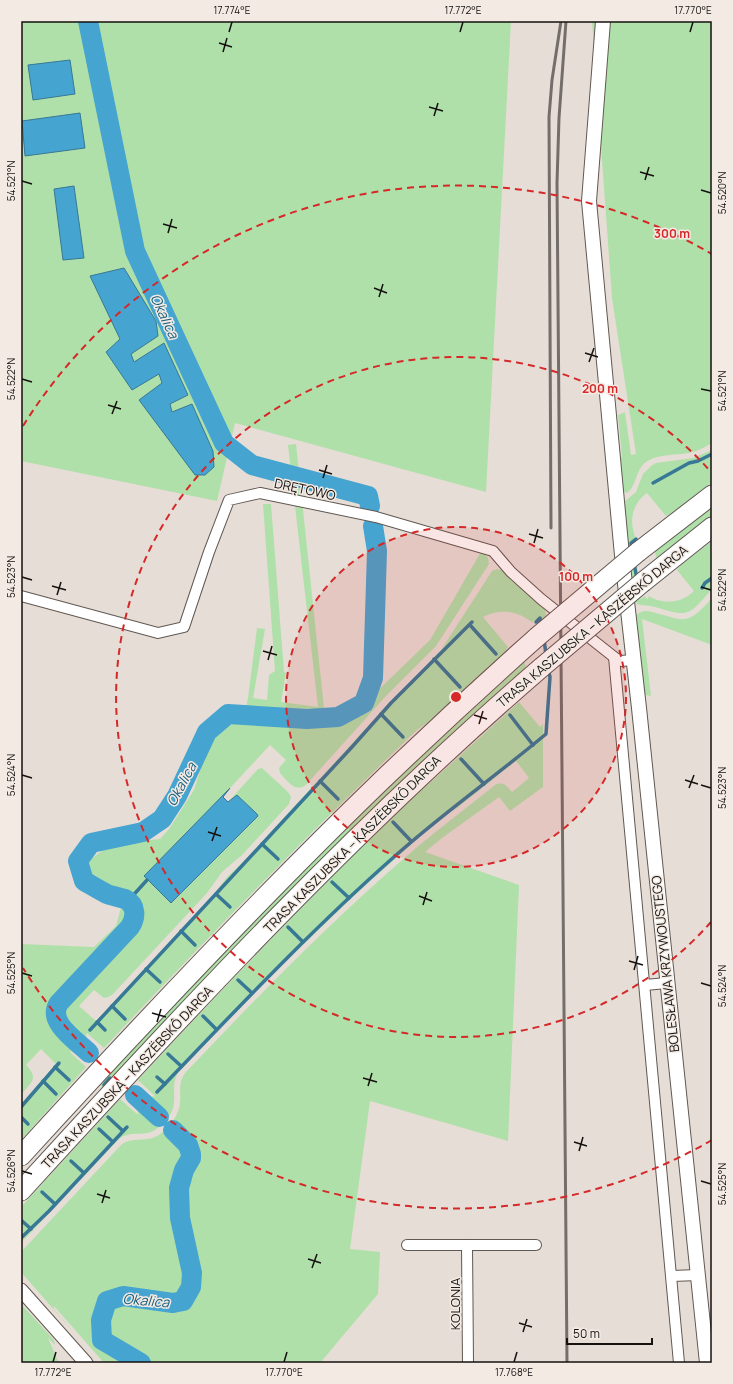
<svg xmlns="http://www.w3.org/2000/svg" width="733" height="1384" font-family="Manrope,sans-serif">
	<style>
		.green { fill: #b0e0a9 }
		.water { fill: #46a4d0; stroke: #377896 }
		.lines { fill: none; stroke-linecap: round; stroke-linejoin: round }
		.stream { stroke: #377896; stroke-width: 3.5 }
		.river { stroke: #46a4d0; stroke-width: 20 }
		.minor-casing { stroke: #605852; stroke-width: 12 }
		.tertiary-casing { stroke: #605852; stroke-width: 15 }
		.secondary-casing { stroke: #605852; stroke-width: 16 }
		.motorway-casing { stroke: #605852; stroke-width: 21 }
		.minor { stroke: #fff; stroke-width: 10 }
		.tertiary { stroke: #fff; stroke-width: 13 }
		.secondary { stroke: #fff; stroke-width: 14 }
		.motorway { stroke: #fff; stroke-width: 19 }
		.rail { stroke: #746e6a; stroke-width: 3 }
		.motorway-bridge-casing { stroke: #605852; stroke-width: 21; stroke-linecap: butt }
		.motorway-bridge { stroke: #fff; stroke-width: 19 }
		.ticks { fill: none; stroke: #14110f; stroke-width: 1.5 }
		.ring { fill: none; stroke: #d62828; stroke-width: 2; stroke-dasharray: 7 5 }
		.labels { text-anchor: middle; dominant-baseline: central; stroke-width: 3; stroke-linejoin: round; paint-order: stroke }
		.street-label { font-size: 13px; fill: #14110f; stroke: #f3eae3 }
		.water-label { font-size: 14px; font-style: italic; fill: #175e7d; stroke: #f3eae3 }
		.centre { fill: #d62828; stroke: #f3eae3; stroke-width: 2 }
		.ring-label { font-size: 12px; text-anchor: middle; font-weight: bold; fill: #d62828; stroke: #f3eae3; stroke-width: 3; stroke-linejoin: round; paint-order: stroke }
		.neatline { fill: none; stroke: #14110f; stroke-width: 1.5 }
		.ticks-label { font-size: 10px; text-anchor: middle; fill: #14110f }
	</style>
	<rect width="100%" height="100%" fill="#e6ddd6"/>
	<!-- green -->
	<g class="green">
		<path d="M 21,21 L 511,21 L 486,492 L 235,423 L 217,501 L 21,461 Z"/>
		<path d="M 592,21 L 712,21 L 712,443 C 706,446 699,451 692,452 C 678,456 659,453 646,462 C 635,470 637,486 627,493 L 623,491 L 618,457 L 622,457 L 618,415 L 625,412 L 631,455 L 636,454 L 612,298 Z"/>
		<path d="M 296,444 L 324,708 L 332,710 L 331,718 L 336,716 L 352,699 L 369,699 L 430,640 L 482,550 L 488,558 L 489,564 L 436,646 L 385,697 L 306,785 C 295,793 287,781 280,773 L 279,768 L 286,760 L 270,745 L 230,788 L 223,797 L 228,802 L 258,769 L 262,768 L 288,792 L 291,797 L 289,804 L 242,855 L 222,872 L 207,893 L 112,995 L 108,997 L 104,998 L 94,990 L 79,1006 L 96,1021 L 211,898 L 227,877 L 247,858 L 390,702 L 398,695 L 441,650 L 492,571 L 497,569 L 505,571 L 545,605 L 546,620 L 545,649 L 540,620 L 536,622 L 534,620 L 532,622 L 534,624 C 519,611 501,608 483,617 L 508,647 L 504,653 L 426,724 L 418,729 C 310,832 206,939 104,1048 L 87,1033 L 86,1035 L 87,1036 L 83,1040 L 91,1047 L 89,1053 L 85,1055 L 76,1047 L 73,1051 L 72,1050 L 70,1052 L 86,1067 L 21,1140 L 21,1104 L 56,1064 L 41,1049 L 26,1065 C 40,1079 30,1083 21,1095 L 21,944 L 94,947 L 116,926 L 122,904 L 115,900 L 118,895 L 105,887 L 85,872 L 91,859 L 111,844 L 160,839 L 169,829 L 194,790 L 206,751 L 226,723 L 244,717 L 248,698 L 257,628 L 265,629 L 253,698 L 267,700 L 269,675 L 275,671 L 263,504 L 271,504 L 284,672 L 286,673 L 281,702 L 318,707 L 288,445 Z"/>
		<path d="M 712,450 L 712,482 L 673,512 L 666,516 L 647,493 C 631,504 629,523 636,539 L 631,543 L 640,599 L 645,596 L 647,599 L 649,597 L 647,595 C 662,605 681,604 694,591 L 677,570 L 681,565 L 712,541 L 712,589 C 689,615 690,618 655,607 C 649,605 643,606 637,604 L 632,596 L 624,502 L 636,492 L 643,474 L 651,466 L 656,463 L 693,458 Z"/>
		<path d="M 712,506 L 712,516 L 656,558 L 655,550 Z"/>
		<path d="M 712,598 L 712,645 L 642,619 L 651,696 L 646,695 L 642,689 L 635,617 C 639,612 642,611 648,611 C 683,619 685,629 712,598 Z"/>
		<path d="M 524,660 L 526,668 C 377,799 242,946 104,1089 L 99,1084 L 263,911 L 414,761 Z"/>
		<path d="M 519,702 L 540,727 L 543,724 L 543,787 L 510,811 L 499,797 L 442,838 L 425,852 L 519,885 L 508,1141 L 370,1101 L 350,1249 L 380,1252 L 378,1294 L 320,1363 L 104,1363 L 54,1306 L 54,1309 L 76,1335 L 21,1272 L 21,1252 L 121,1145 C 132,1136 147,1143 159,1135 C 169,1128 180,1114 180,1102 C 181,1090 178,1083 185,1073 C 257,997 329,923 408,855 C 436,830 466,809 495,785 C 503,781 507,786 512,792 L 529,778 L 516,761 L 457,808 L 442,817 L 358,892 L 280,967 L 179,1071 C 172,1082 175,1090 174,1102 C 174,1113 164,1124 155,1130 C 144,1137 131,1130 119,1139 L 21,1243 L 21,1207 L 120,1099 L 137,1114 L 139,1113 L 137,1112 L 141,1107 L 133,1100 L 135,1095 L 140,1093 L 148,1100 L 152,1096 L 154,1097 L 155,1096 L 138,1080 C 231,979 326,881 425,786 L 432,781 Z"/>
		<path d="M 21,1304 L 54,1340 L 55,1345 L 48,1338 L 59,1363 L 21,1363 Z"/>
	</g>
	<!-- water -->
	<g class="water">
		<path d="M 70,60 L 75,94 L 33,100 L 28,65 Z"/>
		<path d="M 80,113 L 85,148 L 25,156 L 22,121 Z"/>
		<path d="M 74,186 L 84,258 L 63,260 L 54,189 Z"/>
		<path d="M 124,268 L 156,321 L 158,336 L 131,354 L 134,362 L 164,343 L 188,395 L 170,404 L 172,412 L 192,404 L 213,451 L 214,467 L 205,475 L 195,475 L 139,400 L 162,383 L 159,374 L 132,390 L 106,352 L 120,339 L 90,276 Z"/>
		<path d="M 230,788 L 223,797 L 228,802 L 237,795 L 257,814 L 258,816 L 171,903 L 144,876 Z"/>
	</g>
	<g class="lines">
		<!-- stream -->
		<g class="stream">
			<path d="M 653,483 L 689,463 L 698,461 L 712,454"/>
			<path d="M 632,549 L 631,543 L 636,539"/>
			<path d="M 634,563 L 637,579"/>
			<path d="M 702,588 L 705,583 L 712,578"/>
			<path d="M 536,622 L 540,618 L 541,625"/>
			<path d="M 470,625 L 496,654"/>
			<path d="M 544,639 L 546,655"/>
			<path d="M 434,659 L 460,687"/>
			<path d="M 381,714 L 403,737"/>
			<path d="M 510,715 L 533,745"/>
			<path d="M 461,759 L 484,784"/>
			<path d="M 320,781 L 338,799"/>
			<path d="M 393,822 L 411,841"/>
			<path d="M 262,844 L 278,859"/>
			<path d="M 332,882 L 349,898"/>
			<path d="M 216,894 L 230,907"/>
			<path d="M 128,901 L 147,880"/>
			<path d="M 288,927 L 303,942"/>
			<path d="M 181,931 L 195,945"/>
			<path d="M 146,969 L 160,982"/>
			<path d="M 238,980 L 252,993"/>
			<path d="M 112,1006 L 125,1019"/>
			<path d="M 203,1016 L 216,1029"/>
			<path d="M 97,1022 L 105,1030"/>
			<path d="M 90,1030 L 352,747 L 391,703 L 472,622"/>
			<path d="M 168,1054 L 181,1066"/>
			<path d="M 55,1067 L 69,1080"/>
			<path d="M 157,1077 L 165,1084"/>
			<path d="M 43,1081 L 56,1094"/>
			<path d="M 104,1085 L 110,1078"/>
			<path d="M 157,1092 C 235,1011 311,930 395,856 C 443,813 496,776 546,734 L 550,677 L 548,669"/>
			<path d="M 21,1107 L 59,1063"/>
			<path d="M 21,1117 L 28,1124"/>
			<path d="M 108,1117 L 123,1131"/>
			<path d="M 99,1129 L 113,1142"/>
			<path d="M 71,1161 L 84,1173"/>
			<path d="M 42,1192 L 55,1204"/>
			<path d="M 21,1220 L 31,1229"/>
			<path d="M 21,1238 L 49,1211 L 127,1127"/>
		</g>
		<!-- river -->
		<g class="river">
			<path d="M 88,21 L 135,251 L 224,443 L 252,465 L 368,496 L 370,506"/>
			<path d="M 89,1053 C 77,1041 46,1022 59,1003 L 130,927 C 136,918 137,905 125,899 C 119,897 112,896 107,894 C 99,890 91,885 84,881 L 78,861 L 91,843 L 143,832 L 162,819 L 177,796 L 207,732 L 228,714 L 307,719 L 338,717 L 364,703 L 373,678 L 377,551 L 373,526"/>
			<path d="M 135,1095 L 159,1117"/>
			<path d="M 141,1363 L 102,1340 L 101,1320 L 107,1301 L 123,1296 L 173,1303 L 183,1301 L 191,1287 L 192,1273 L 180,1218 L 179,1188 L 184,1170 L 191,1158 L 191,1154 L 188,1145 L 173,1130"/>
		</g>
		<!-- minor casing -->
		<g class="minor-casing">
			<g id="minor">
				<path d="M 21,596 L 158,633 L 184,627 L 209,552 L 229,500 L 260,493 L 376,517 L 493,551 L 511,572 L 541,599 L 614,657 L 621,661 L 633,660"/>
				<path d="M 614,657 L 679,1363"/>
				<path d="M 645,985 L 667,983"/>
				<path d="M 407,1245 L 536,1245"/>
				<path d="M 467,1245 L 468,1363"/>
				<path d="M 672,1276 L 698,1275"/>
			</g>
		</g>
		<!-- tertiary casing -->
		<g class="tertiary-casing">
			<path id="tertiary" d="M 21,1290 L 86,1363"/>
		</g>
		<!-- secondary casing -->
		<g class="secondary-casing">
			<path id="secondary" d="M 603,21 L 589,201 L 623,566 L 639,708 L 707,1363"/>
		</g>
		<!-- motorway casing -->
		<g class="motorway-casing">
			<g id="motorway">
				<path d="M 638,552 L 712,495"/>
				<path d="M 643,582 L 712,527"/>
				<path d="M 21,1156 C 137,1029 254,904 378,784 C 430,734 483,685 537,637"/>
				<path d="M 21,1191 C 187,1009 355,828 542,667"/>
			</g>
		</g>
		<!-- minor -->
		<use href="#minor" class="minor"/>
		<!-- tertiary -->
		<use href="#tertiary" class="tertiary"/>
		<!-- secondary -->
		<use href="#secondary" class="secondary"/>
		<!-- motorway -->
		<use href="#motorway" class="motorway"/>
		<!-- rail -->
		<g class="rail">
			<path d="M 566,21 L 559,118 L 557,183 L 567,1363"/>
			<path d="M 551,528 L 549,117 L 552,80 L 561,21"/>
		</g>
		<!-- motorway-bridge casing -->
		<g class="motorway-bridge-casing">
			<g id="motorway-bridge">
				<path d="M 537,637 L 638,552"/>
				<path d="M 542,667 L 643,582"/>
			</g>
		</g>
		<!-- motorway-bridge -->
		<use href="#motorway-bridge" class="motorway-bridge"/>
	</g>
	<!-- ticks -->
	<path class="ticks" d="M 229,32 L 232,22M 460,32 L 463,22M 690,32 L 693,22M 219,43 L 232,47M 223,52 L 227,38M 429,107 L 443,111M 434,116 L 438,103M 640,172 L 654,176M 645,180 L 649,167M 22,181 L 32,184M 701,190 L 711,193M 163,224 L 177,228M 168,233 L 172,219M 374,288 L 387,293M 379,297 L 383,284M 585,353 L 598,357M 589,362 L 594,348M 22,379 L 32,382M 701,389 L 711,391M 108,405 L 121,409M 112,414 L 117,401M 319,470 L 332,474M 323,478 L 327,465M 529,534 L 543,538M 534,543 L 538,529M 22,577 L 32,580M 52,586 L 66,590M 701,587 L 711,590M 57,595 L 61,582M 263,651 L 277,655M 268,660 L 272,646M 474,715 L 487,719M 479,724 L 483,711M 22,775 L 32,778M 685,780 L 698,784M 701,785 L 711,788M 689,788 L 694,775M 208,832 L 221,836M 212,841 L 217,827M 419,896 L 432,901M 423,905 L 427,892M 629,961 L 643,965M 634,970 L 638,956M 22,973 L 32,976M 701,983 L 711,986M 152,1013 L 166,1017M 157,1022 L 161,1009M 363,1078 L 377,1082M 368,1086 L 372,1073M 574,1142 L 587,1146M 579,1151 L 583,1137M 22,1171 L 32,1174M 701,1181 L 711,1184M 97,1194 L 110,1198M 102,1203 L 106,1190M 308,1259 L 321,1263M 312,1268 L 317,1254M 519,1323 L 532,1327M 523,1332 L 527,1319M 53,1362 L 56,1352M 284,1362 L 287,1352M 514,1362 L 517,1352"/>
	<!-- distance rings -->
	<circle cx="456" cy="697" r="170" fill="#d62828" fill-opacity=".12"/>
	<g class="ring">
		<circle cx="456" cy="697" r="170"/>
		<path d="M711 922A340 340 0 1 1 711 472"/>
		<path d="M712 1140A511 511 0 0 1 23 968M23 426A511 511 0 0 1 712 254"/>
	</g>
	<g class="labels">
		<!-- street labels -->
		<g class="street-label">
			<text transform="translate(305 489) rotate(12)">DRĘTOWO</text>
			<text transform="translate(592 626) rotate(-40)">TRASA KASZUBSKA – KASZËBSKÔ DARGA</text>
			<text transform="translate(352 844) rotate(-45)">TRASA KASZUBSKA – KASZËBSKÔ DARGA</text>
			<text transform="translate(665 964) rotate(-96)">BOLESŁAWA KRZYWOUSTEGO</text>
			<text transform="translate(127 1077) rotate(-47)">TRASA KASZUBSKA – KASZËBSKÔ DARGA</text>
			<text transform="translate(455 1304) rotate(-90)">KOLONIA</text>
		</g>
		<!-- water labels -->
		<g class="water-label">
			<text transform="translate(165 316) rotate(65)">Okalica</text>
			<text transform="translate(181 784) rotate(-62)">Okalica</text>
			<text transform="translate(146 1300) rotate(5)">Okalica</text>
		</g>
	</g>
	<circle cx="456" cy="697" r="6" class="centre"/>
	<g class="ring-label">
		<text x="672" y="238">300 m</text>
		<text x="600" y="393">200 m</text>
		<text x="576" y="581">100 m</text>
	</g>
	<!-- border -->
	<rect width="733" height="1384" fill="none" stroke="#f3eae3" stroke-width="44"/>
	<!-- scale -->
	<path d="M567 1338v6h85v-6" fill="none" stroke="#14110f" stroke-width="2"/>
	<text x="573" y="1338" font-size="12" fill="#14110f" stroke="#f3eae3" stroke-width="3" paint-order="stroke">50 m</text>
	<rect x="22" y="22" width="689" height="1340" class="neatline"/>
	<g class="ticks-label">
		<text x="232" y="14">17.774°E</text>
		<text x="463" y="14">17.772°E</text>
		<text x="693" y="14">17.770°E</text>
		<text transform="translate(11 181) rotate(-90)" y="4">54.521°N</text>
		<text transform="translate(722 193) rotate(-90)" y="4">54.520°N</text>
		<text transform="translate(11 379) rotate(-90)" y="4">54.522°N</text>
		<text transform="translate(722 391) rotate(-90)" y="4">54.521°N</text>
		<text transform="translate(11 577) rotate(-90)" y="4">54.523°N</text>
		<text transform="translate(722 590) rotate(-90)" y="4">54.522°N</text>
		<text transform="translate(11 775) rotate(-90)" y="4">54.524°N</text>
		<text transform="translate(722 788) rotate(-90)" y="4">54.523°N</text>
		<text transform="translate(11 973) rotate(-90)" y="4">54.525°N</text>
		<text transform="translate(722 986) rotate(-90)" y="4">54.524°N</text>
		<text transform="translate(11 1171) rotate(-90)" y="4">54.526°N</text>
		<text transform="translate(722 1184) rotate(-90)" y="4">54.525°N</text>
		<text x="53" y="1376">17.772°E</text>
		<text x="284" y="1376">17.770°E</text>
		<text x="514" y="1376">17.768°E</text>
	</g>
</svg>
